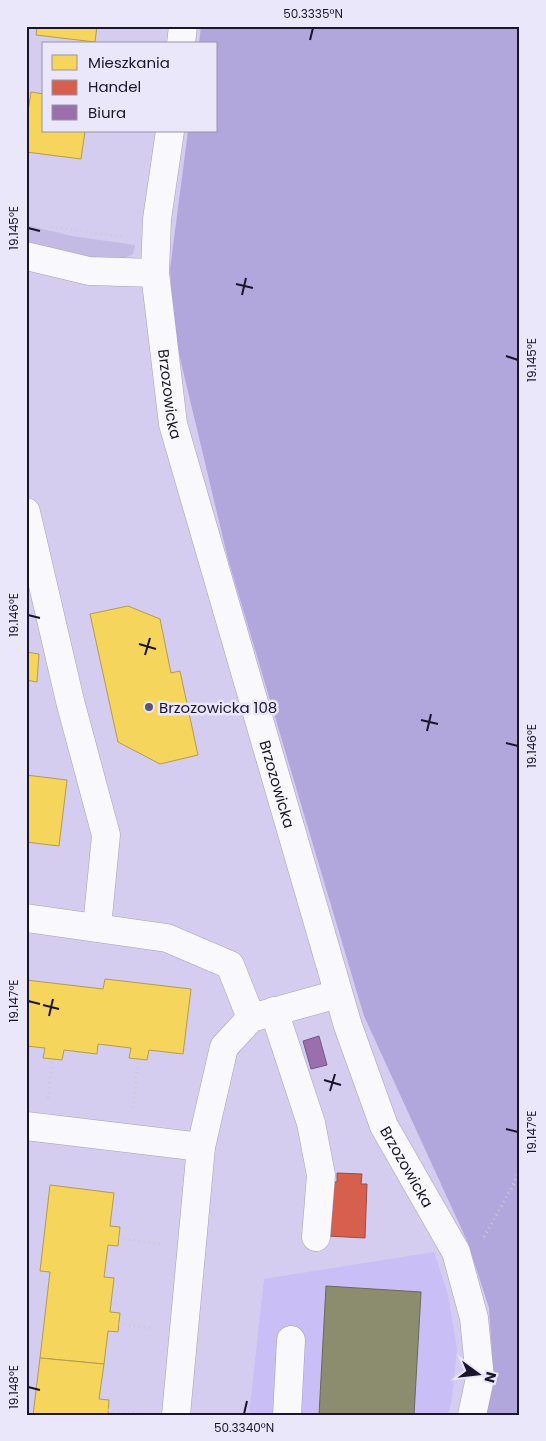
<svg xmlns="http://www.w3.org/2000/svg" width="546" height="1441" font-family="Poppins,sans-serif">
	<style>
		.built { fill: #c9bef5 }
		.green { fill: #c4bbe5 }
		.forest { fill: #b2a7dc }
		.homes { fill: #f6d55c; stroke: #b49b4e }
		.shops { fill: #d6604d; stroke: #9e4a43 }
		.offices { fill: #9970ab; stroke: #735585 }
		.industry { fill: #8c8c6e; stroke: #6a685a }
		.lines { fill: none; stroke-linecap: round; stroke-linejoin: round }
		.minor-casing { stroke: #a59fbb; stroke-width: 29 }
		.path { stroke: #cbc9d2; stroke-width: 3; stroke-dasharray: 1 4; stroke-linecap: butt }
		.minor { stroke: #f9f8fd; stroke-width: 28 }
		.ticks { fill: none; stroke: #1b152c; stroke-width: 2 }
		.poi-dot { fill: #5c5571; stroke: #eae7fb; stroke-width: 2 }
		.labels { text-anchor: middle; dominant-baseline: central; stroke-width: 5; stroke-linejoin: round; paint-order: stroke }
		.street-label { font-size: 15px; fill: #1b152c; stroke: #eae7fb }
		.poi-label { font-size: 15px; fill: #1b152c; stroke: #eae7fb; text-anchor: start }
		.neatline { fill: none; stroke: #1b152c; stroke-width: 2 }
		.ticks-label { font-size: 12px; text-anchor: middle; fill: #1b152c }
	</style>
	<rect width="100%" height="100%" fill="#d4cdf0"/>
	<!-- built -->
	<path class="built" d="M 434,1252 L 448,1295 L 457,1348 L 452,1399 L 448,1415 L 249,1415 L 264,1279 Z"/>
	<!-- green -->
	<path class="green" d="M 26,225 L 72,236 L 135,245 L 133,254 L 119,261 L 68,254 L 26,244 Z"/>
	<!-- forest -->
	<path class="forest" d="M 201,26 L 520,26 L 520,1415 L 485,1415 L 494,1384 L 489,1308 L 468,1243 L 364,1016 L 228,559 L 174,333 L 170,269 L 188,131 L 216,131 L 216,44 L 199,44 Z"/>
	<!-- homes -->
	<g class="homes">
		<path d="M 37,26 L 97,26 L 95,42 L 36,35 Z"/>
		<path d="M 31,92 L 44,94 L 44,131 L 85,131 L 81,159 L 26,152 L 26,124 Z"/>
		<path d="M 128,606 L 160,619 L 171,673 L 180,671 L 198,755 L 160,764 L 118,742 L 90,614 Z"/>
		<path d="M 26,652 L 39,654 L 37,682 L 26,680 Z"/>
		<path d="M 26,775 L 67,780 L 59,846 L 26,842 Z"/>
		<path d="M 105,979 L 191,989 L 183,1054 L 149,1050 L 147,1060 L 129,1058 L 131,1048 L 98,1044 L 97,1054 L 64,1050 L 62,1060 L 43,1058 L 45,1048 L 26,1046 L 26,980 L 103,989 Z"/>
		<path d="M 50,1185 L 114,1193 L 110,1226 L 120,1227 L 118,1246 L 108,1245 L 104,1277 L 114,1278 L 110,1312 L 120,1313 L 118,1332 L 108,1331 L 104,1364 L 40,1358 L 50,1272 L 40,1271 Z"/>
		<path d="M 40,1358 L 104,1364 L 99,1399 L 109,1400 L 108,1415 L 33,1415 Z"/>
	</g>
	<!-- shops -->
	<path class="shops" d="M 337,1173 L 362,1174 L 361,1184 L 367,1184 L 365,1238 L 327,1236 L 331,1182 L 337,1182 Z"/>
	<!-- offices -->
	<path class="offices" d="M 319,1036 L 327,1065 L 311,1069 L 303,1041 Z"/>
	<!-- industry -->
	<path class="industry" d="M 326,1286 L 421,1292 L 414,1415 L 319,1415 Z"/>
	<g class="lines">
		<!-- minor casing -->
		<g class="minor-casing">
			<g id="minor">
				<path d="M 181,44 L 183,26"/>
				<path id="s1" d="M 170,131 L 157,219 L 155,273 L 173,424 L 348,1026 L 384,1126 L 456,1252 L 474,1318 L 480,1378 L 472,1415"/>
				<path d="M 26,256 L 89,271 L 155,273"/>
				<path d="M 26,512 L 70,701 L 106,835 L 97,927"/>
				<path d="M 26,918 L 167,938 L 230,965 L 251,1018"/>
				<path d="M 274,1011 L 311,1123 L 321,1175 L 316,1237"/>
				<path d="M 26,1126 L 201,1147"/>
				<path d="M 176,1415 L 201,1147 L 224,1047 L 251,1018 L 338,994"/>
				<path d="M 287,1415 L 291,1340"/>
			</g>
		</g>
		<!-- path -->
		<g class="path">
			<path d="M 51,227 L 124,237"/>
			<path d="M 48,1098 L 52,1059"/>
			<path d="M 133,1108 L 138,1059"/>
			<path d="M 484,1237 L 512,1187 L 520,1169"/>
			<path d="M 119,1238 L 160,1244"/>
			<path d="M 119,1324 L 153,1328"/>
			<path d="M 108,1410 L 145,1415"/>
		</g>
		<!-- minor -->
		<use href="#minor" class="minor"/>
	</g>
	<!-- ticks -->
	<path class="ticks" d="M 310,40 L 313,28M 28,228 L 40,231M 236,284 L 253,288M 242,295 L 246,278M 506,356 L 518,360M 28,615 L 40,618M 139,644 L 156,649M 145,655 L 150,638M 421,720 L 438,724M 427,731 L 431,714M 506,743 L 518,746M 28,1001 L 40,1004M 43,1005 L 59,1009M 49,1016 L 53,999M 324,1080 L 341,1085M 330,1091 L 335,1074M 506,1129 L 518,1132M 28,1387 L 40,1390M 244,1414 L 247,1401"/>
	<!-- markers -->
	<circle class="poi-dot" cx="149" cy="707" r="5"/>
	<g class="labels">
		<!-- street labels -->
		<g class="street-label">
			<text stroke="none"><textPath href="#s1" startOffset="265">Brzozowicka</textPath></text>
			<text stroke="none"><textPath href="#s1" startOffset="670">Brzozowicka</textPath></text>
			<text stroke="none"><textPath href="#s1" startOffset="1075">Brzozowicka</textPath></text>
		</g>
		<!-- poi labels -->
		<g class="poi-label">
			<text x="159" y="707">Brzozowicka 108</text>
		</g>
	</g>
	<!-- border -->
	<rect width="546" height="1441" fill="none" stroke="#eae7fb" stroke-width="55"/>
	<!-- legend -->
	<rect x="42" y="42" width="175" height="90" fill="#eae7fb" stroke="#9793a8"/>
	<rect x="52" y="55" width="25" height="15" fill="#f6d55c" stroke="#9793a8"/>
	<text x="88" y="68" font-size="15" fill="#1b152c">Mieszkania</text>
	<rect x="52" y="80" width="25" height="15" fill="#d6604d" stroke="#9793a8"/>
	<text x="88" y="92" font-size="15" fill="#1b152c">Handel</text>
	<rect x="52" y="105" width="25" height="15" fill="#9970ab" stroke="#9793a8"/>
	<text x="88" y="118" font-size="15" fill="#1b152c">Biura</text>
	<!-- north arrow -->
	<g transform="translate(478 1374) rotate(105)" stroke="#eae7fb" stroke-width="4" paint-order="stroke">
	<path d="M0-4L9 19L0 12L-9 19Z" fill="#1b152c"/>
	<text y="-8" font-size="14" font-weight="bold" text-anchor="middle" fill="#1b152c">N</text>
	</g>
	<rect x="28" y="28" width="490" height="1386" class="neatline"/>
	<g class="ticks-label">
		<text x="313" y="18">50.3335°N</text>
		<text transform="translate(14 228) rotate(-90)" y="4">19.145°E</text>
		<text transform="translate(532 360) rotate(-90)" y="4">19.145°E</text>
		<text transform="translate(14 615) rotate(-90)" y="4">19.146°E</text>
		<text transform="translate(532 746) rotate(-90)" y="4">19.146°E</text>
		<text transform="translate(14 1001) rotate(-90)" y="4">19.147°E</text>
		<text transform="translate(532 1132) rotate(-90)" y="4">19.147°E</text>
		<text transform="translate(14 1387) rotate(-90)" y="4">19.148°E</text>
		<text x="244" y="1432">50.3340°N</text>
	</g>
</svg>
